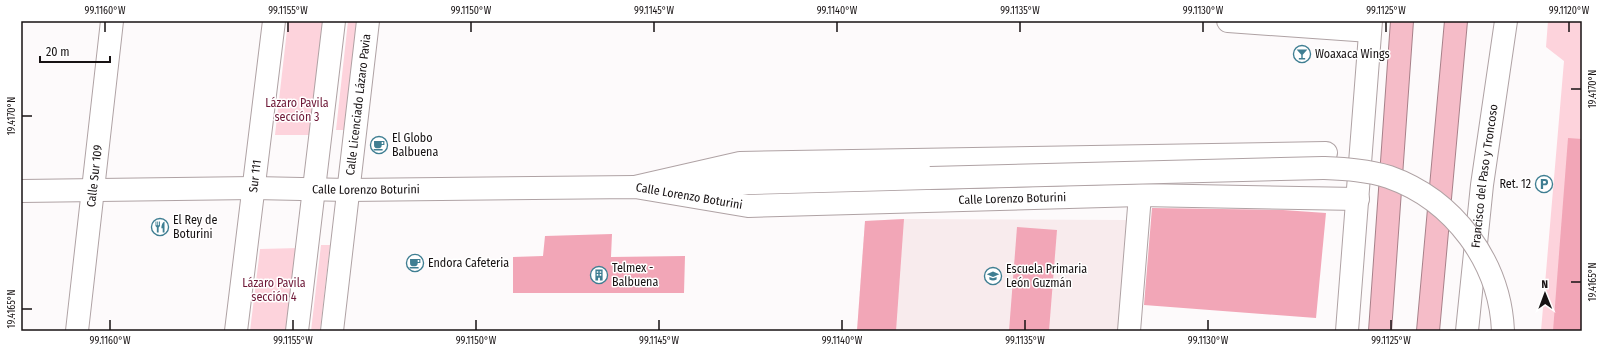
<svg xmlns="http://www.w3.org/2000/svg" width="1603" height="352" font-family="'Fira Sans Condensed',sans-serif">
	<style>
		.built { fill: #f8ebed }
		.green { fill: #fdd3dc }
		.building { fill: #f2a6b7 }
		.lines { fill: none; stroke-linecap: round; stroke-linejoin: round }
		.street-casing { stroke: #afa2a4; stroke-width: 24 }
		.secondary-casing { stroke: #afa2a4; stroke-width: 24 }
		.highway-casing { stroke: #a78089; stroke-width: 24 }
		.street { stroke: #fff; stroke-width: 22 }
		.secondary { stroke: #fff; stroke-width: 22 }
		.highway { stroke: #f5bcc8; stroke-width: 22 }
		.secondary-bridge-casing { stroke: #afa2a4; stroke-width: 24; stroke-linecap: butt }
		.secondary-bridge { stroke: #fff; stroke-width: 22 }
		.ticks { fill: none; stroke: #171213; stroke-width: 1.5 }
		.labels { text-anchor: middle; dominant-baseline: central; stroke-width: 3; stroke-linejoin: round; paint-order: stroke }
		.poi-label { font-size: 12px; fill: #171213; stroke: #fff; text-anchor: start }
		.park-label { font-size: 12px; fill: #6d1736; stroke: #fff }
		.street-label { font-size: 12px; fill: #171213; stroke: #fff }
		.neatline { fill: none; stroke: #171213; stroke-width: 1.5 }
		.ticks-label { font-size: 10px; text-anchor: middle; fill: #171213 }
	</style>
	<rect width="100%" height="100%" fill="#fdfafb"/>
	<!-- built -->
	<path class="built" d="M 904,219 L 1128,220 L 1121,331 L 857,331 L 865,221 Z"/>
	<!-- green -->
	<g class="green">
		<path d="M 288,21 L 327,21 L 314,135 L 275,135 Z"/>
		<path d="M 348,21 L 360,21 L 348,130 L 336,130 Z"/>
		<path d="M 1548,21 L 1582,21 L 1582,331 L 1541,331 L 1564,61 L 1546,47 Z"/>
		<path d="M 321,245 L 330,245 L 320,331 L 311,331 Z"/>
		<path d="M 299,248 L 288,331 L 250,331 L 260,249 Z"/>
	</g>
	<!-- building -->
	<g class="building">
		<path d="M 1568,138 L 1582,139 L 1581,331 L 1553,331 Z"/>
		<path d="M 1152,208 L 1283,210 L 1326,213 L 1316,318 L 1144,305 Z"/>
		<path d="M 904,219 L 896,331 L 857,331 L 865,221 Z"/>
		<path d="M 1017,227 L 1057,230 L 1049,331 L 1009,331 Z"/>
		<path d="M 612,234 L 611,257 L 685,256 L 684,293 L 513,293 L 513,257 L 543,256 L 545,236 Z"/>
	</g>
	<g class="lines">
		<!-- street casing -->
		<g class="street-casing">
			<g id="street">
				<path d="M 1228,21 L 1370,31"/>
				<path d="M 635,187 L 740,163 L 1326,153"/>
				<path id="s1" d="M 77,331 L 112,21"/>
				<path id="s2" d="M 236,331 L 274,21"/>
				<path d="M 1129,331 L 1140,195"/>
			</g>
		</g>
		<!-- secondary casing -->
		<g class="secondary-casing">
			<g id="secondary">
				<path d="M 682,185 L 930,178"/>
				<path id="s3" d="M 21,191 L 254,188 L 348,190 L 635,187 L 748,206 L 1140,195 L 1358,199"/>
				<path d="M 297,331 L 334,21"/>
				<path id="s4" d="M 332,331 L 368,21"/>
				<path d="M 1347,331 L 1371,21"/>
				<path id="s5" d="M 1467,331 L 1482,185 L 1506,21"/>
			</g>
		</g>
		<!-- highway casing -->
		<g class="highway-casing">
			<g id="highway">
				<path d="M 1380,331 L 1402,21"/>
				<path d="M 1428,331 L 1456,21"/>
			</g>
		</g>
		<!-- street -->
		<use href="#street" class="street"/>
		<!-- secondary -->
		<use href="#secondary" class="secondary"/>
		<!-- highway -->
		<use href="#highway" class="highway"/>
		<!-- secondary-bridge casing -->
		<g class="secondary-bridge-casing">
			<path id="secondary-bridge" d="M 930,178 L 1323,168 C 1344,169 1368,170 1389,177 C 1454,200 1500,262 1503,331"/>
		</g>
		<!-- secondary-bridge -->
		<use href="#secondary-bridge" class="secondary-bridge"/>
	</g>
	<!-- ticks -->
	<path class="ticks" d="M 105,22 L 105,32M 288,22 L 288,32M 471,22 L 471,32M 654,22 L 654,32M 837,22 L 837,32M 1020,22 L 1020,32M 1203,22 L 1203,32M 1386,22 L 1386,32M 1569,22 L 1569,32M 1571,89 L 1581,89M 22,116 L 32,116M 1571,282 L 1581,282M 22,309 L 32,309M 110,320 L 110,330M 293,320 L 293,330M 476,320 L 476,330M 659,320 L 659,330M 842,320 L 842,330M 1025,320 L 1025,330M 1208,320 L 1208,330M 1391,320 L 1391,330"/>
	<!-- icons -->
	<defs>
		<g id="bar-ring" transform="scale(0.9)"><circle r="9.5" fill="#fff" stroke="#3f7e92" stroke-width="1.5"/><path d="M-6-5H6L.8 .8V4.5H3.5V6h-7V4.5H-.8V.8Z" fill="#3f7e92"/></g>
		<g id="cafe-ring" transform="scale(0.9)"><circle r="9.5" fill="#fff" stroke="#3f7e92" stroke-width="1.5"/><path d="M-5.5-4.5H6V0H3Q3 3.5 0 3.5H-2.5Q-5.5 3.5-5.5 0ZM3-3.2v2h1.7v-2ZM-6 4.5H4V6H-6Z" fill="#3f7e92"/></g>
		<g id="parking-ring" transform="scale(0.9)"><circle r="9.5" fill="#fff" stroke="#3f7e92" stroke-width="1.5"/><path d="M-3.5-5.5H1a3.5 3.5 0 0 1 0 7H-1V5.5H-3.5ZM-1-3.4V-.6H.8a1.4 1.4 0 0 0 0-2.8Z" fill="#3f7e92"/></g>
		<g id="restaurant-ring" transform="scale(0.9)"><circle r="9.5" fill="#fff" stroke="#3f7e92" stroke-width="1.5"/><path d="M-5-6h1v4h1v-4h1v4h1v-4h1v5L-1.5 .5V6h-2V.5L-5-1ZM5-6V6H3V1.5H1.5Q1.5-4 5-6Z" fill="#3f7e92"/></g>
		<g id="building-ring" transform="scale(0.9)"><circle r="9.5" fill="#fff" stroke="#3f7e92" stroke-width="1.5"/><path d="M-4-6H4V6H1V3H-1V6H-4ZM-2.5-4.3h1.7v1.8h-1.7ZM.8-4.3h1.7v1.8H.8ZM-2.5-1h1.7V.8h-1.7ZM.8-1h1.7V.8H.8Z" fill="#3f7e92"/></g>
		<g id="school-ring" transform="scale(0.9)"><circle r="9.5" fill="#fff" stroke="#3f7e92" stroke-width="1.5"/><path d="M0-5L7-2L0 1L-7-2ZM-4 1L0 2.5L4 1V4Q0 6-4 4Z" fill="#3f7e92"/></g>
	</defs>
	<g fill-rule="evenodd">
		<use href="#bar-ring" x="1302" y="54"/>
		<use href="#cafe-ring" x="379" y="145"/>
		<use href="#parking-ring" x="1544" y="184"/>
		<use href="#restaurant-ring" x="160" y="227"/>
		<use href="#cafe-ring" x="415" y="263"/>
		<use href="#building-ring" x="599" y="275"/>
		<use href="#school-ring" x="993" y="276"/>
	</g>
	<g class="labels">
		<!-- poi labels -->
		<g class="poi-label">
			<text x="1315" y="54">Woaxaca Wings</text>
			<text x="392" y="138">El Globo<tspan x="392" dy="14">Balbuena</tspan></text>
			<text x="1531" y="184" text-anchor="end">Ret. 12</text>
			<text x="173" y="220">El Rey de<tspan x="173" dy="14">Boturini</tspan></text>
			<text x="428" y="263">Endora Cafeteria</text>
			<text x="612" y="268">Telmex -<tspan x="612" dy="14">Balbuena</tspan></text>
			<text x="1006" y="269">Escuela Primaria<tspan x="1006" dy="14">León Guzmán</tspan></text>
		</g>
		<!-- park labels -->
		<g class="park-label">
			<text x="297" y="103">Lázaro Pavila<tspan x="297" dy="14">sección 3</tspan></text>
			<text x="274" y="283">Lázaro Pavila<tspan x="274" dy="14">sección 4</tspan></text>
		</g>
		<!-- street labels -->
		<g class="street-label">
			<text stroke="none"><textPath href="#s4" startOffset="228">Calle Licenciado Lázaro Pavia</textPath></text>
			<text stroke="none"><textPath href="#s1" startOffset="156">Calle Sur 109</textPath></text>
			<text stroke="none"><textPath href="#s2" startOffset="156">Sur 111</textPath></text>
			<text stroke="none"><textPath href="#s5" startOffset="156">Francisco del Paso y Troncoso</textPath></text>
			<text stroke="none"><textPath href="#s3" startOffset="345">Calle Lorenzo Boturini</textPath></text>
			<text stroke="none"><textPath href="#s3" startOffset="669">Calle Lorenzo Boturini</textPath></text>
			<text stroke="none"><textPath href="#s3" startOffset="993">Calle Lorenzo Boturini</textPath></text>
		</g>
	</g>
	<!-- border -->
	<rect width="1603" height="352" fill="none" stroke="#ffffff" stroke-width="44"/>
	<!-- north arrow -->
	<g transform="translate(1545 294) rotate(359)" stroke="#ffffff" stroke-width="3" paint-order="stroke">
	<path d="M0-3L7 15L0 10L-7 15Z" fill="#171213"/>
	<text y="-6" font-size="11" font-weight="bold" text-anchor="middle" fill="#171213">N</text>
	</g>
	<!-- scale -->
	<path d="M40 56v6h70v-6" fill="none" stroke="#171213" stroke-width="2"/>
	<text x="46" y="56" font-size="12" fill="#171213" stroke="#ffffff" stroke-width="3" paint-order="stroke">20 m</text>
	<rect x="22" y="22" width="1559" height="308" class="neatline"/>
	<g class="ticks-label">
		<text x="105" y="14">99.1160°W</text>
		<text x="288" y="14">99.1155°W</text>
		<text x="471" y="14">99.1150°W</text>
		<text x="654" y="14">99.1145°W</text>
		<text x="837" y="14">99.1140°W</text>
		<text x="1020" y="14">99.1135°W</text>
		<text x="1203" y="14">99.1130°W</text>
		<text x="1386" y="14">99.1125°W</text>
		<text x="1569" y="14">99.1120°W</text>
		<text transform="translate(1592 89) rotate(-90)" y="4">19.4170°N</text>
		<text transform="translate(11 116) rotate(-90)" y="4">19.4170°N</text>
		<text transform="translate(1592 282) rotate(-90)" y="4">19.4165°N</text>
		<text transform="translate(11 309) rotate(-90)" y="4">19.4165°N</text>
		<text x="110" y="344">99.1160°W</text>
		<text x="293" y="344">99.1155°W</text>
		<text x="476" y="344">99.1150°W</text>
		<text x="659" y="344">99.1145°W</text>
		<text x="842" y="344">99.1140°W</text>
		<text x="1025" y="344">99.1135°W</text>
		<text x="1208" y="344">99.1130°W</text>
		<text x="1391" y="344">99.1125°W</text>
	</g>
</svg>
